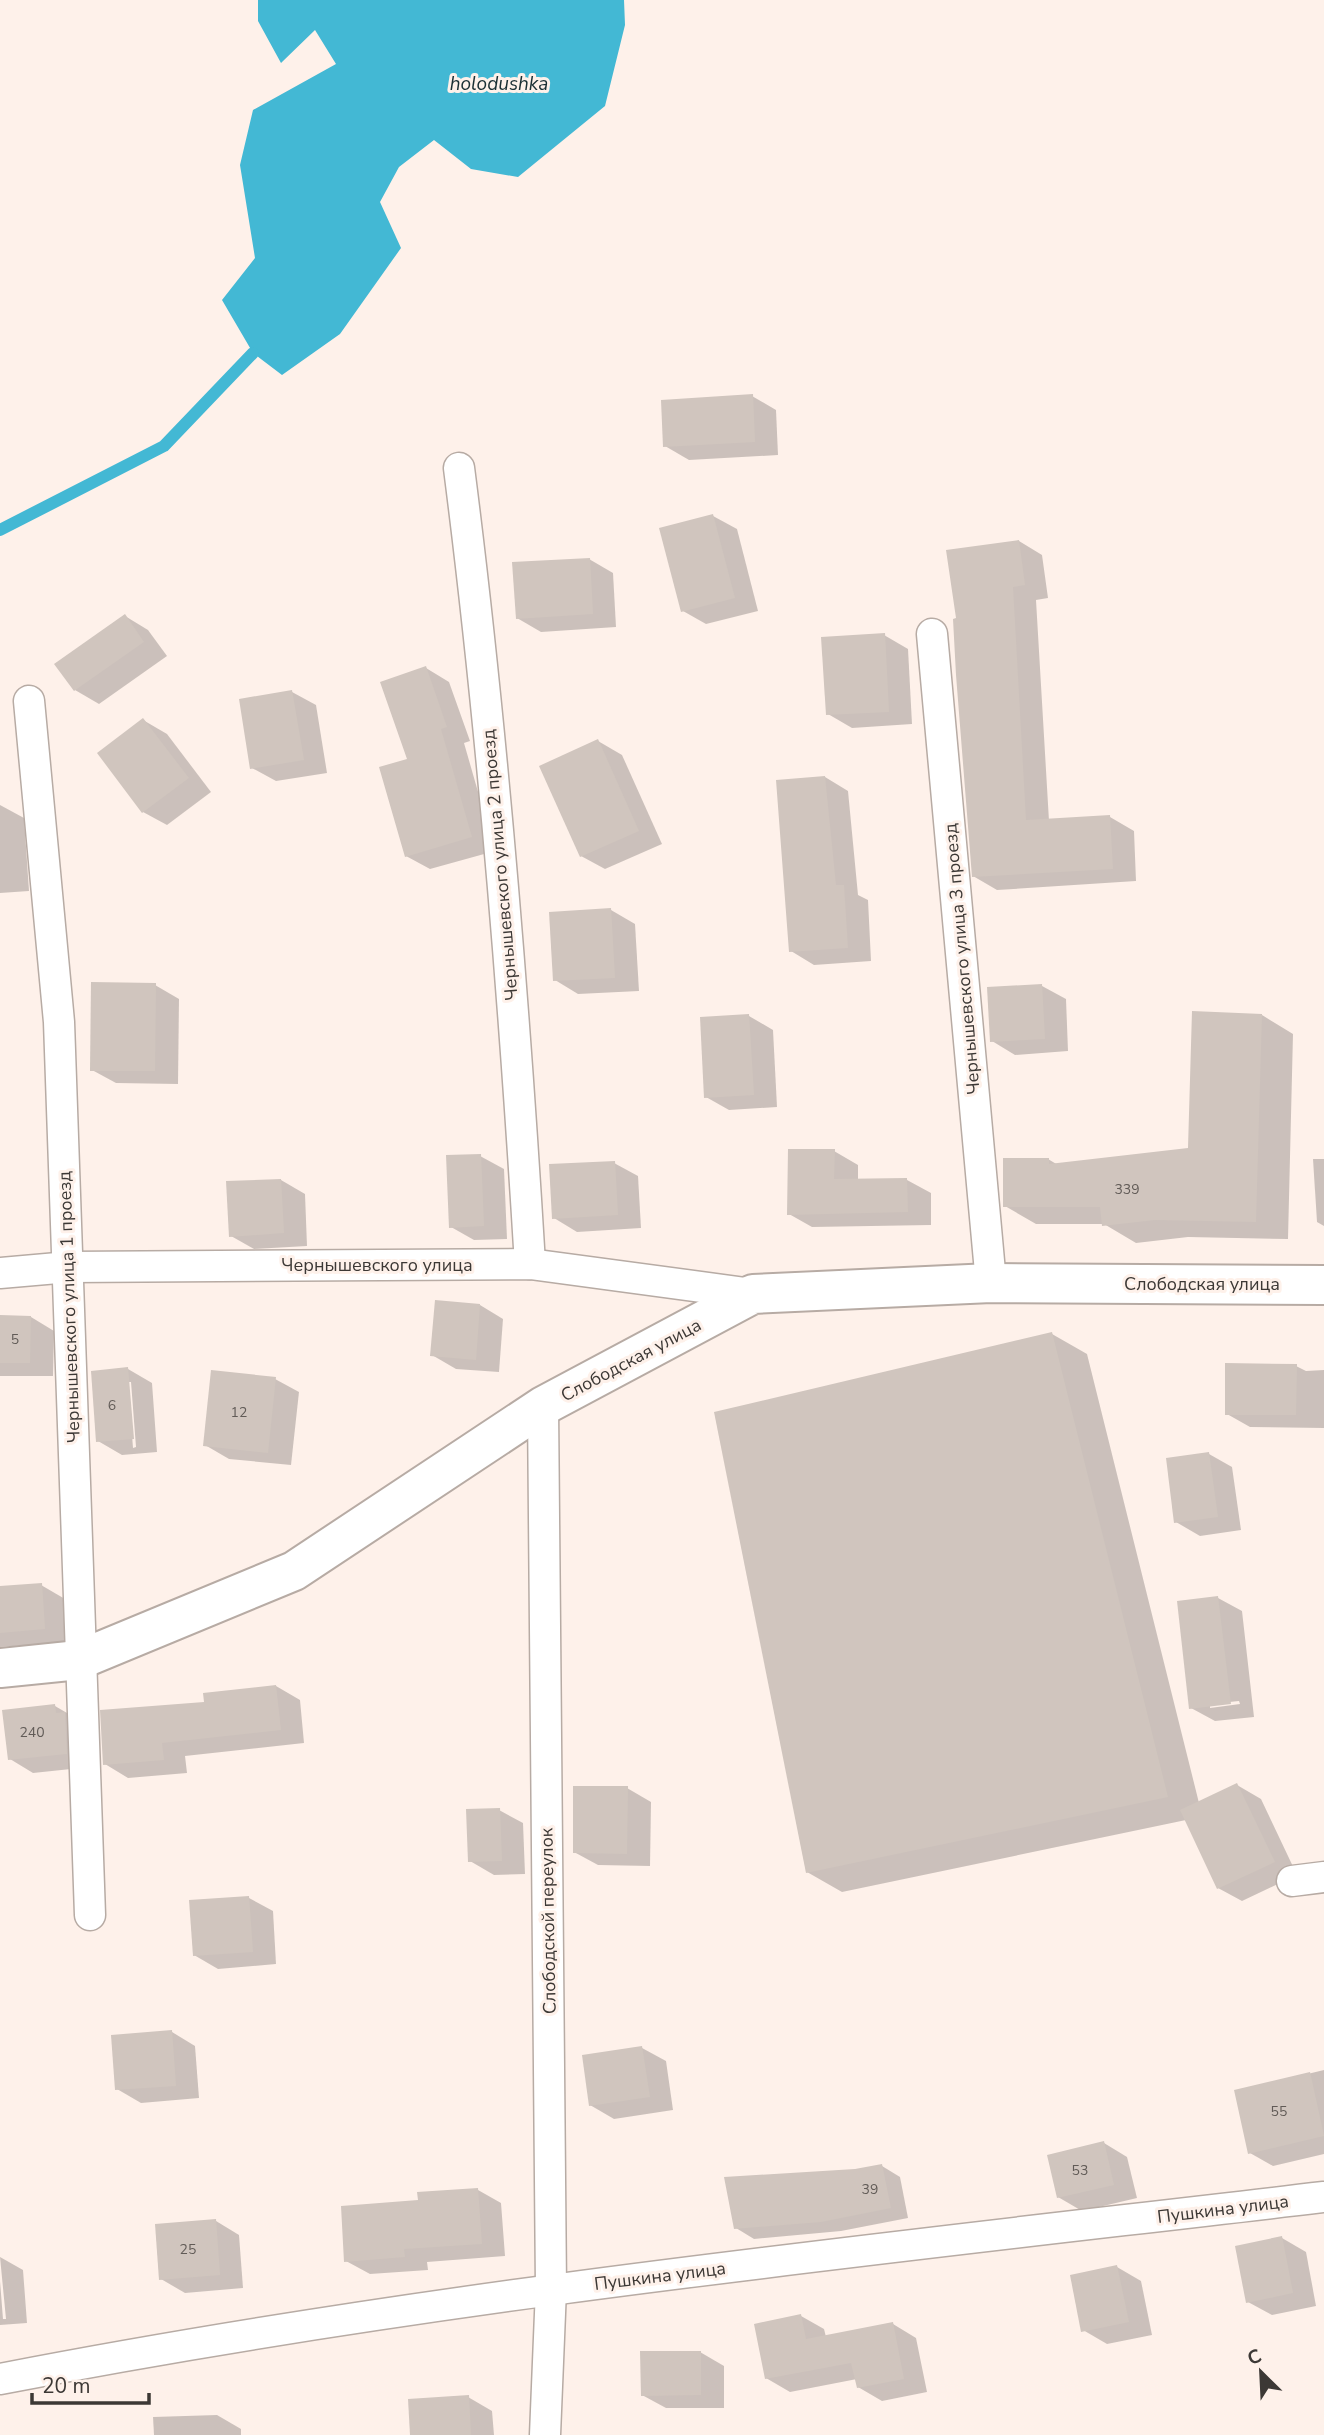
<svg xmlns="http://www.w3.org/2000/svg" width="1324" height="2435" font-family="'Nunito Sans',sans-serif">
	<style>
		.water { fill: #43b8d4 }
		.shadow { fill: #0003; fill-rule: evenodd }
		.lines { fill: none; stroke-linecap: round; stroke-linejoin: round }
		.stream { stroke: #43b8d4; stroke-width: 12 }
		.building { fill: #d0c5be }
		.street-casing { stroke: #b7aba4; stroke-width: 33 }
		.secondary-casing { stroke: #b7aba4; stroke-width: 42 }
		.street { stroke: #fff; stroke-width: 30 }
		.secondary { stroke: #fff; stroke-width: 38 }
		.labels { text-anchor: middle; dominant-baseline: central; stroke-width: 6; stroke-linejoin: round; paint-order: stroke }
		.number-label { font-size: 14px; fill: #615b57 }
		.street-label { font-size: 18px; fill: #3c3835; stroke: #fef1ea }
		.water-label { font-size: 19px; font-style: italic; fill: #1a2f34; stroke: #fef1ea }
	</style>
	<rect width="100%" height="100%" fill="#fef1ea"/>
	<!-- water -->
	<path class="water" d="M 258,0 L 624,0 L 625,25 L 605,106 L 518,177 L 471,169 L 434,140 L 399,167 L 380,202 L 401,248 L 340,334 L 282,375 L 253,353 L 222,300 L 255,258 L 240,165 L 253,110 L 336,64 L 315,30 L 281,63 L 258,21 Z"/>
	<!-- shadow -->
	<g class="shadow">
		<path d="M 752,396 L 776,410 L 778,455 L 689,460 L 665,446 Z"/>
		<path d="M 713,516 L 737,529 L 758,611 L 706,624 L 683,611 Z"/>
		<path d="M 1019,541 L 1042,555 L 1048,598 L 1036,600 L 1049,821 L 1110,817 L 1134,831 L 1136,881 L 997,890 L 973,876 Z"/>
		<path d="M 589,559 L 613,573 L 616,627 L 541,632 L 517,618 Z"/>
		<path d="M 125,616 L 148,630 L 167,656 L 99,704 L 75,690 Z"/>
		<path d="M 884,635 L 908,649 L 912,724 L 852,728 L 828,714 Z"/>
		<path d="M 426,668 L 449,682 L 470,741 L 464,743 L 495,851 L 430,869 L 406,856 L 409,760 Z"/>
		<path d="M 292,692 L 316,705 L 327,773 L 276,781 L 252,768 Z"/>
		<path d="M 143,720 L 167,734 L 211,792 L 167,825 L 143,812 Z"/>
		<path d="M 598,741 L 622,755 L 662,844 L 605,869 L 581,856 Z"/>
		<path d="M 825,777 L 848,791 L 858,895 L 868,900 L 871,961 L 814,965 L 791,951 Z"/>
		<path d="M 0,805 L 24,818 L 29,891 L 0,893 Z"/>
		<path d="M 611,910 L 635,924 L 639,991 L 578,994 L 555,980 Z"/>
		<path d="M 155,985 L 179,999 L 178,1084 L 116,1083 L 92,1070 Z"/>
		<path d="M 1042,986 L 1066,999 L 1068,1051 L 1015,1055 L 992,1041 Z"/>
		<path d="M 1262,1015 L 1293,1034 L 1288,1239 L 1188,1237 L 1136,1243 L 1104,1224 L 1036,1224 L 1005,1206 L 1048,1159 L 1058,1165 L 1190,1150 Z"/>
		<path d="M 749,1016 L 773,1030 L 777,1107 L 729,1110 L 706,1097 Z"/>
		<path d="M 834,1151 L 858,1165 L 858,1181 L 907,1180 L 931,1193 L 931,1225 L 812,1227 L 789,1214 Z"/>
		<path d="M 480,1156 L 504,1169 L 507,1239 L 474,1240 L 451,1227 Z"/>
		<path d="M 1313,1159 L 1324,1159 L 1324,1226 L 1317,1222 Z"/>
		<path d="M 614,1163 L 638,1176 L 641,1228 L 577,1232 L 554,1218 Z"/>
		<path d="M 281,1180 L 305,1194 L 307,1246 L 254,1249 L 231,1236 Z"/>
		<path d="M 480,1305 L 503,1319 L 499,1372 L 456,1369 L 432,1355 Z"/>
		<path d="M 0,1317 L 31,1317 L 54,1331 L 53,1376 L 0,1376 Z"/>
		<path d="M 1052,1334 L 1087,1354 L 1199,1803 L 1237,1785 L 1261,1799 L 1297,1875 L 1242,1901 L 1218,1888 L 1186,1820 L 842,1892 L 807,1872 Z"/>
		<path d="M 1296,1366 L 1306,1371 L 1324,1370 L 1324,1428 L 1250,1427 L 1227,1414 Z"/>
		<path d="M 128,1369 L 152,1383 L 157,1452 L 122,1455 L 98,1441 ZM 128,1382 L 131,1382 L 136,1447 L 133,1448 Z"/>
		<path d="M 275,1379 L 299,1392 L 291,1465 L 229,1459 L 205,1445 Z"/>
		<path d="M 1209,1454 L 1232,1467 L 1241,1530 L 1200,1536 L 1176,1522 Z"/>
		<path d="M 41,1585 L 65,1599 L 68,1642 L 0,1647 L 0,1588 Z"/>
		<path d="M 1218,1598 L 1242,1611 L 1254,1717 L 1215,1721 L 1191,1708 ZM 1239,1701 L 1240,1704 L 1210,1708 L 1210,1704 Z"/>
		<path d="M 276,1686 L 300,1700 L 304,1743 L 185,1756 L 187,1773 L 128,1778 L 105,1764 L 206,1704 Z"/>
		<path d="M 55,1706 L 79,1720 L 90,1767 L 33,1773 L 10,1759 Z"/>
		<path d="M 627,1788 L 651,1802 L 650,1866 L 598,1865 L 574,1852 Z"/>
		<path d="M 499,1810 L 523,1823 L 525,1874 L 494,1875 L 470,1861 Z"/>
		<path d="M 249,1898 L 273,1911 L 276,1964 L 218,1969 L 194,1955 Z"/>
		<path d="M 172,2032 L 195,2046 L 199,2098 L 141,2103 L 117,2089 Z"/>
		<path d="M 642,2048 L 666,2061 L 673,2110 L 614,2119 L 590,2105 Z"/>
		<path d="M 1324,2070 L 1324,2154 L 1273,2166 L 1250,2153 L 1236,2091 Z"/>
		<path d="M 1104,2143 L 1127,2157 L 1137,2198 L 1082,2211 L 1058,2197 Z"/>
		<path d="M 882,2166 L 900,2177 L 908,2218 L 841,2231 L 754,2239 L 736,2228 L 855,2171 Z"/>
		<path d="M 478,2190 L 501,2203 L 505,2256 L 427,2262 L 428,2270 L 370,2274 L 346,2261 L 420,2202 Z"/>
		<path d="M 216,2221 L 239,2235 L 243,2288 L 185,2293 L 161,2279 Z"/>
		<path d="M 1282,2238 L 1306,2252 L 1316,2306 L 1272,2315 L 1248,2302 Z"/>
		<path d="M 0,2257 L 23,2270 L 27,2323 L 0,2325 L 0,2281 L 3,2319 L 6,2319 Z"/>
		<path d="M 1117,2267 L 1141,2281 L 1152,2335 L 1107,2344 L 1083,2330 Z"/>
		<path d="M 801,2316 L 824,2329 L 826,2337 L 893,2324 L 916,2338 L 927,2392 L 882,2401 L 858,2387 L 857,2379 L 790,2392 L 766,2378 Z"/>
		<path d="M 700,2352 L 724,2366 L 724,2408 L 666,2408 L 642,2395 Z"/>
		<path d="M 468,2397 L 492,2411 L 494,2435 L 412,2435 Z"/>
		<path d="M 217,2415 L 241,2429 L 241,2435 L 154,2435 L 153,2417 Z"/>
	</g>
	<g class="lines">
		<!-- stream -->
		<path class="stream" d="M 0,530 L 164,446 L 253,353"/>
	</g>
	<!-- building -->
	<g class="building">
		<path d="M 753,394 L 755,442 L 663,447 L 661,400 Z"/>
		<path d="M 713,514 L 735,598 L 681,612 L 659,528 Z"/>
		<path d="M 1019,540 L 1025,585 L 1013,587 L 1026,820 L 1110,815 L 1113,869 L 972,877 L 956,675 L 953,619 L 956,618 L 946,550 Z"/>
		<path d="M 590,558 L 593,614 L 516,619 L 512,562 Z"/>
		<path d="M 125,614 L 144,642 L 74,691 L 54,664 Z"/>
		<path d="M 885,633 L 889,712 L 826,715 L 821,637 Z"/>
		<path d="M 426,666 L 447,727 L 441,729 L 472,837 L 405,857 L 379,767 L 407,759 L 380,682 Z"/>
		<path d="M 292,690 L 304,760 L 250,769 L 239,699 Z"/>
		<path d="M 143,718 L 189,778 L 142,813 L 97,753 Z"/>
		<path d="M 598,739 L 639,831 L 580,857 L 539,766 Z"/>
		<path d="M 825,776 L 836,885 L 844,885 L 848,948 L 789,952 L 776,780 Z"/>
		<path d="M 611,908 L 615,978 L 553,981 L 549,912 Z"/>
		<path d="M 91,982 L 156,983 L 155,1071 L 90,1071 Z"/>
		<path d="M 1042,984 L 1045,1039 L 990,1042 L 987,987 Z"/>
		<path d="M 1192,1011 L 1262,1014 L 1256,1222 L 1155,1220 L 1102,1226 L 1100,1207 L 1003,1207 L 1003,1158 L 1049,1158 L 1049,1164 L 1188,1148 Z"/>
		<path d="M 749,1014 L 754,1095 L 704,1098 L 700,1017 Z"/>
		<path d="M 788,1149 L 835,1149 L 834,1179 L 907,1178 L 908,1212 L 787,1215 Z"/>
		<path d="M 481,1154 L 484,1226 L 449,1228 L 446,1155 Z"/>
		<path d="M 615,1161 L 618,1215 L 552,1219 L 549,1164 Z"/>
		<path d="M 281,1179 L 284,1233 L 229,1237 L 226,1181 Z"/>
		<path d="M 435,1300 L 480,1304 L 476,1360 L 430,1356 Z"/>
		<path d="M 0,1315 L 31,1316 L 30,1363 L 0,1363 Z"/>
		<path d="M 1052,1332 L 1168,1797 L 806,1873 L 714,1412 Z"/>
		<path d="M 1225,1363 L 1297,1364 L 1296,1415 L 1225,1415 Z"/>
		<path d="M 128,1367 L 134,1439 L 96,1442 L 91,1371 Z"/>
		<path d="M 211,1370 L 276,1377 L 268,1453 L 203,1446 Z"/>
		<path d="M 1209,1452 L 1218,1517 L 1174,1523 L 1166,1458 Z"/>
		<path d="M 42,1583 L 45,1629 L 0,1633 L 0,1586 Z"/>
		<path d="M 1218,1596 L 1231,1704 L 1189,1709 L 1177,1601 Z"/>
		<path d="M 276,1685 L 281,1730 L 162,1743 L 164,1760 L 103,1765 L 100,1710 L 204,1702 L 203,1693 Z"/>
		<path d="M 55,1704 L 56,1713 L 65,1712 L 67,1754 L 8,1760 L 2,1710 Z"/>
		<path d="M 1237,1783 L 1275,1862 L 1217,1889 L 1180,1810 Z"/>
		<path d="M 573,1786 L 628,1786 L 627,1854 L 573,1853 Z"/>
		<path d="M 500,1808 L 502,1861 L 468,1862 L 466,1809 Z"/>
		<path d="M 249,1896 L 253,1952 L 193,1956 L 189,1900 Z"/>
		<path d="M 172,2030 L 176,2086 L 115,2090 L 111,2035 Z"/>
		<path d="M 642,2046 L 650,2097 L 589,2106 L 582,2055 Z"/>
		<path d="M 1310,2072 L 1324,2136 L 1248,2154 L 1234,2090 Z"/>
		<path d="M 1104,2141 L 1114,2185 L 1057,2198 L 1047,2155 Z"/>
		<path d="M 882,2164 L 891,2208 L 821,2222 L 734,2229 L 724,2177 L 855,2169 Z"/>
		<path d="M 478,2188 L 482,2244 L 404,2249 L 405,2257 L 344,2262 L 341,2206 L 418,2200 L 417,2192 Z"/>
		<path d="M 216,2219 L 220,2275 L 159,2280 L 155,2224 Z"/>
		<path d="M 1282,2236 L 1293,2293 L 1246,2303 L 1235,2246 Z"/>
		<path d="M 1117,2265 L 1129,2322 L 1081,2332 L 1070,2275 Z"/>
		<path d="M 801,2314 L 806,2339 L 893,2322 L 904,2379 L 857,2388 L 851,2363 L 765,2379 L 754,2324 Z"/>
		<path d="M 640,2351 L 701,2351 L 701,2395 L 641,2396 Z"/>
		<path d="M 469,2395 L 471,2435 L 410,2435 L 408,2399 Z"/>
	</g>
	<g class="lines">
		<!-- street casing -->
		<g class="street-casing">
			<g id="street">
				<path d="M 459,468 C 493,732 514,998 530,1264"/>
				<path d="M 932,634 L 991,1283"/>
				<path d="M 29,701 L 59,1022 L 90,1915"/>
				<path d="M 0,1273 L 69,1267 L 530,1264 L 753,1294"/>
				<path d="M 543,1406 L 551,2289 L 545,2435"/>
				<path d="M 1292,1881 L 1324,1877"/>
				<path d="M 0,2379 C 438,2294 882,2249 1324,2197"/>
			</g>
		</g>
		<!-- secondary casing -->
		<g class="secondary-casing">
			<path id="secondary" d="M 0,1668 L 79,1660 L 294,1571 L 543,1406 L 753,1294 L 991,1283 L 1324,1285"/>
		</g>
		<!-- street -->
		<use href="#street" class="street"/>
		<!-- secondary -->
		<use href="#secondary" class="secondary"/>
	</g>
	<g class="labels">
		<!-- number labels -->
		<g class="number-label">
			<text x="1127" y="1189">339</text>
			<text x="15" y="1339">5</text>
			<text x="112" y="1405">6</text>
			<text x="239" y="1412">12</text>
			<text x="32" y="1732">240</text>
			<text x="1279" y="2111">55</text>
			<text x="1080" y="2170">53</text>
			<text x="870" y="2189">39</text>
			<text x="188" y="2249">25</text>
		</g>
		<!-- street labels -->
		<g class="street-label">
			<text transform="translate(500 865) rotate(-95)">Чернышевского улица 2 проезд</text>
			<text transform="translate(962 959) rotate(-95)">Чернышевского улица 3 проезд</text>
			<text x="377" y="1265">Чернышевского улица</text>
			<text x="1202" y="1284">Слободская улица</text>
			<text transform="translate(69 1307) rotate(-92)">Чернышевского улица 1 проезд</text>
			<text transform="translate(631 1360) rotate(-28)">Слободская улица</text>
			<text transform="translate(548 1921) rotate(-91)">Слободской переулок</text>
			<text transform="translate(1223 2209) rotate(-7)">Пушкина улица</text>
			<text transform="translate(660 2276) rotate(-7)">Пушкина улица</text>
		</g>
		<!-- water labels -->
		<g class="water-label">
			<text x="499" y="84">holodushka</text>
		</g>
	</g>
	<!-- north arrow -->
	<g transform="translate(1261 2372) rotate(336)" stroke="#fef1ea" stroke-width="5" paint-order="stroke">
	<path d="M0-5L12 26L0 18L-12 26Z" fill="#3c3835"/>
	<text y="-10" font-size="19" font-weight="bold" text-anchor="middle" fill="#3c3835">С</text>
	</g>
	<!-- scale -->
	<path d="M32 2393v10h117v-10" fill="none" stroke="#3c3835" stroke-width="3.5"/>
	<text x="42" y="2393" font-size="21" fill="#3c3835" stroke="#fef1ea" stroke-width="5" paint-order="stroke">20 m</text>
</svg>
